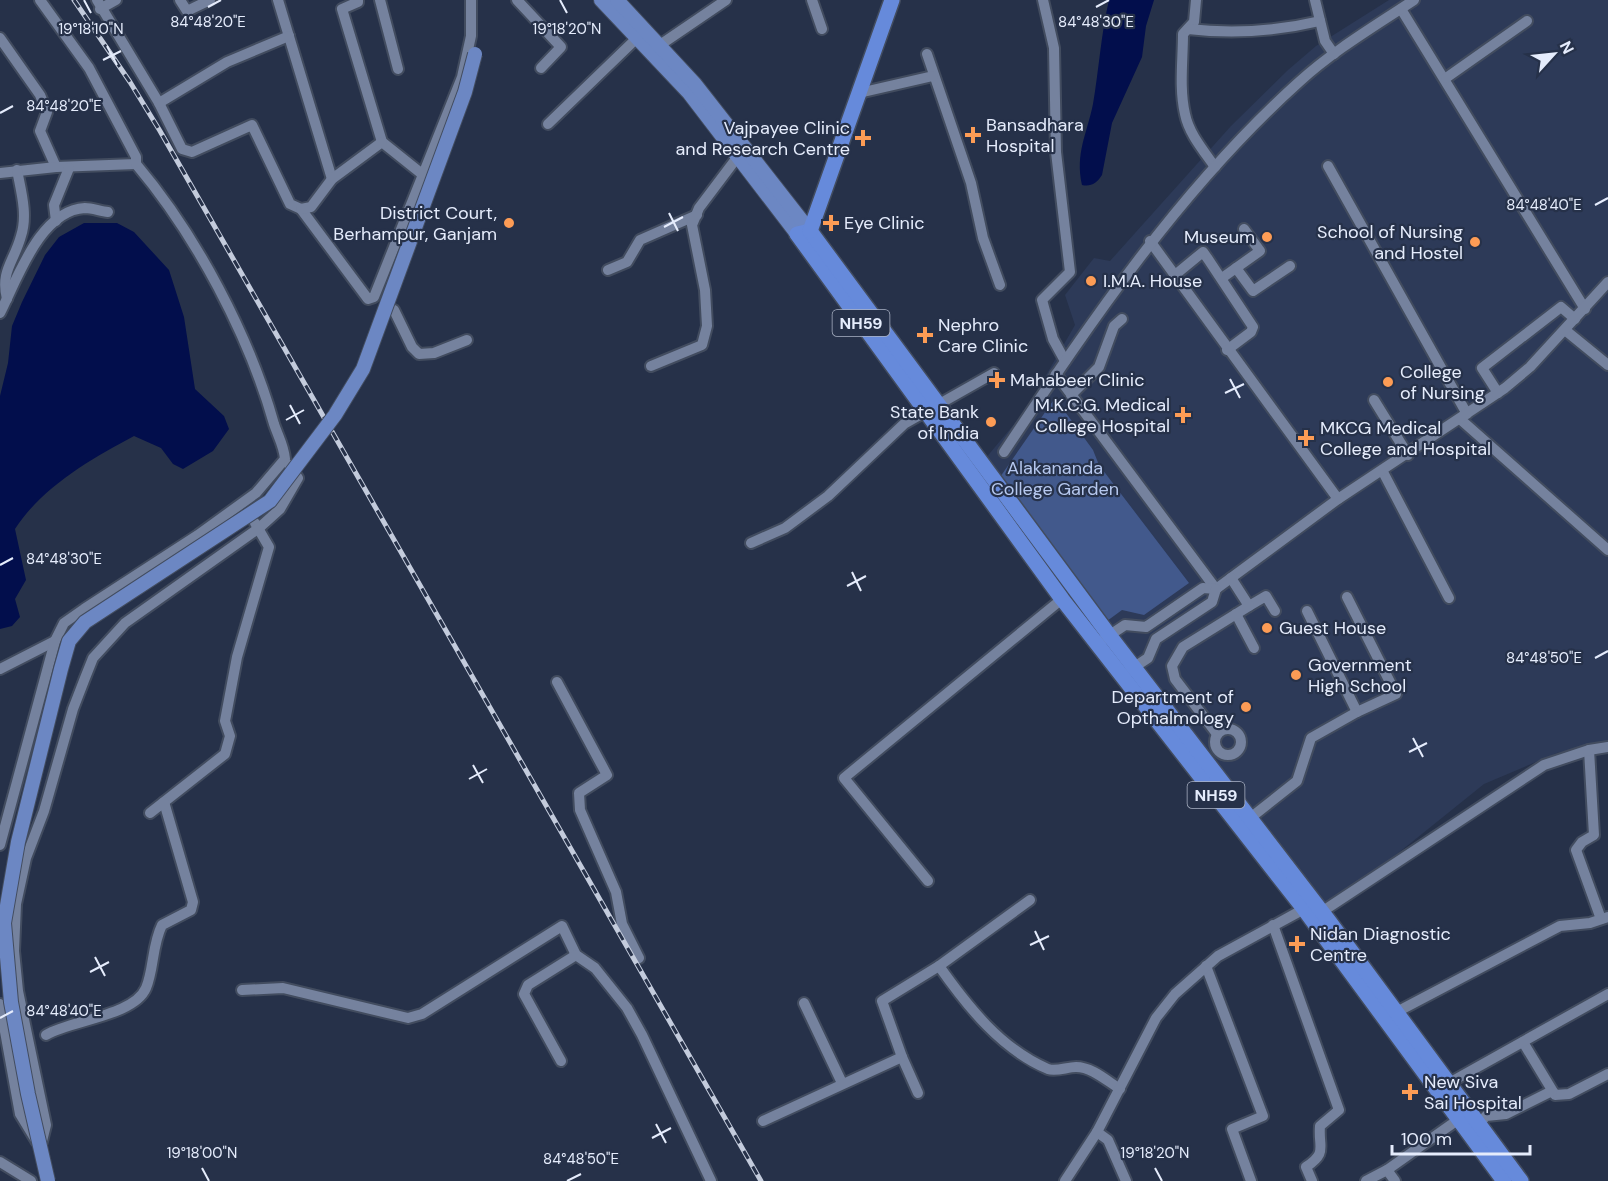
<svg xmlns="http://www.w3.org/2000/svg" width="1608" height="1181" font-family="'DM Sans',sans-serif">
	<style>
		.built { fill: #2d3a58 }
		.green { fill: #42598c }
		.water { fill: #020e4c }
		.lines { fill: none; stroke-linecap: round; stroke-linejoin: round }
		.minor-casing { stroke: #424c5f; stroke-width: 14 }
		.major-casing { stroke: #424c5f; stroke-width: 16 }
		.highway-casing { stroke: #424c5f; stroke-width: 18 }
		.minor { stroke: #75829e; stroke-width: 10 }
		.major { stroke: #6c87c3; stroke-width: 14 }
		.highway { stroke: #668adb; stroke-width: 15 }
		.rail-casing { stroke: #c3cbdc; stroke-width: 5 }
		.rail { stroke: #263149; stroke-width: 3; stroke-dasharray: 9; stroke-linecap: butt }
		.major-bridge-casing { stroke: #424c5f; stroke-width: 16; stroke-linecap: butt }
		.major-bridge { stroke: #6c87c3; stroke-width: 14 }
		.ticks { fill: none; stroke: #e5ecfc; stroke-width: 2 }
		.poi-dot { fill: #fd9c55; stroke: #263149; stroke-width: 2 }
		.labels { text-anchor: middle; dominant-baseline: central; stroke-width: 4.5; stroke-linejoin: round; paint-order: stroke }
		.shield { fill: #263149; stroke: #acb4c6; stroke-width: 1.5 }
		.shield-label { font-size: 16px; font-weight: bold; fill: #e5ecfc }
		.poi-label { font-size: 18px; fill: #e5ecfc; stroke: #263149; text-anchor: start }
		.park-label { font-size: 18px; fill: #b6c8ef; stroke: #263149 }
		.ticks-label { font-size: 15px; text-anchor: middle; fill: #e5ecfc; stroke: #263149; stroke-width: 4.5; stroke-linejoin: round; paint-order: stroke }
	</style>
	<rect width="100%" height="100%" fill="#263149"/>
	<!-- built -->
	<path class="built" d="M 1389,0 L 1608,0 L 1608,742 L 1557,753 L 1484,784 L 1325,912 L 980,465 L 1026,410 L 1075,325 L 1065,295 L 1094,258 L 1110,261 L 1231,126 L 1288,70 L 1316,46 Z"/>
	<!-- green -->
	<path class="green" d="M 1055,398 L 1093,450 L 1099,465 L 1189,583 L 1144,615 L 1122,610 L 1107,621 L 998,480 Z"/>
	<!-- water -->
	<g class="water">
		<path d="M 1109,0 L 1154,0 L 1146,26 L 1142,57 L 1112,123 L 1102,175 C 1097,183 1091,187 1082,185 C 1075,153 1087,134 1093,104 C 1099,69 1101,34 1109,0 Z"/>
		<path d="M 84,223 L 117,223 L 134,232 L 169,270 L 184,317 L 195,389 L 224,416 L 229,429 L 213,451 L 183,469 L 173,464 L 161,448 L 134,436 C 91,459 42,487 15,529 L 26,580 L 15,599 L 20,617 L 12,626 L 0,629 L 0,396 L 8,363 L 12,326 L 22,302 L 45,255 L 59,237 Z"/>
	</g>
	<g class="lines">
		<!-- minor casing -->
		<g class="minor-casing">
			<g id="minor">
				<path d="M 97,0 L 159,103 L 182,149 L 192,152 L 252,125 L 290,204 L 301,209 L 368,299 L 374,297 L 462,77 L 471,36 L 471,0"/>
				<path d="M 180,0 L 187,11 L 210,0"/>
				<path d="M 278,0 L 332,179"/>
				<path d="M 358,0 L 358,2 L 342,9 L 382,142 L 422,174"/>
				<path d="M 380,0 L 398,69"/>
				<path d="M 517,0 L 561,47 L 541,68"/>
				<path d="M 812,0 L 822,29"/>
				<path d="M 1043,0 L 1054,48 L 1056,152 L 1070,272 L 1042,300 L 1053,339 L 1065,361"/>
				<path d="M 1196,0 L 1194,22 L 1183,34 C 1183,60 1179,88 1185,114 C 1189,134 1204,151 1215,167"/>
				<path d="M 1315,0 L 1325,41 L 1334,54"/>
				<path d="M 100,9 L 116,0"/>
				<path d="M 1401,9 L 1585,309"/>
				<path d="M 1188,29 C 1231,34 1278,31 1320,21"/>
				<path d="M 0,38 L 40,95 L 47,112 L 40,131 L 56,167"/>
				<path d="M 660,45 L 726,0"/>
				<path d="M 927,54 L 971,183 L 983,238 L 1000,285"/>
				<path d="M 1446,78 L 1527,21"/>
				<path d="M 859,93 L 933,76"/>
				<path d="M 159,103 L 227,62 L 289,36"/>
				<path d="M 548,124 L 638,37"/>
				<path d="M 1328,166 L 1467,414"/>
				<path d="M 0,173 L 56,167 L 136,164"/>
				<path d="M 301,209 L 311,207 L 332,179 L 382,142"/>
				<path d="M 56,221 L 54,205 L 69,168"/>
				<path d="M 1150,241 L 1338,499"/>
				<path d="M 1236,268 L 1253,291 L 1290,266"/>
				<path d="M 608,270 L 627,262 L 640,240 L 697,215"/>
				<path d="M 1175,275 L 1203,252 L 1208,259 L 1253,327 L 1251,332 L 1227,350"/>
				<path d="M 1222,278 L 1260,251 L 1244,229"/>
				<path d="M 7,299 C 0,271 14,262 21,236 C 28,215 21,191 17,170"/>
				<path d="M 394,310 L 412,347 L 419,354 L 434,353 L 467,340"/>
				<path d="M 0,313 C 17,280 40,210 85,208 C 92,208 100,211 108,212"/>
				<path d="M 1565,330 L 1608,365"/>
				<path d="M 651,366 L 702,345 L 707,326 L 705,290 L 692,225 L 699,208 L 742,151"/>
				<path d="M 1056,374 L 1216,589"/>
				<path d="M 1498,393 L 1482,368 L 1561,307 L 1575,319"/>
				<path d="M 1071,395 L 1099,367 L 1114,326 L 1122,319"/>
				<path d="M 1374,400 L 1408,455"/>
				<path d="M 1460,419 L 1608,550"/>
				<path d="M 1004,452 C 1092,320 1181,188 1299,82 C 1334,50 1375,26 1414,0"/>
				<path d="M 1383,472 L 1449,598"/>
				<path d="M 751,543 L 785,528 L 828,496 L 904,424 L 994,373"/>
				<path d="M 1216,589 L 1338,499 L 1505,388 L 1530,367 L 1608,282"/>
				<path d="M 1249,606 L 1266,596 L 1275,611"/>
				<path d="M 1307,611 L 1357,712 L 1396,694 L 1347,597"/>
				<path d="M 1236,614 L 1254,648"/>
				<path d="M 1104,639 L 1125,625 L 1146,627 L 1203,588 L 1216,589"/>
				<path d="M 0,669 L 55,641"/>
				<path d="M 1130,670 L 1148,658 L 1156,639 L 1212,602 L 1216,589"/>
				<path d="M 557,682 L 607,775 L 579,793 L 580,810 L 616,892 L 622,924 L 639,958"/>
				<circle cx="1228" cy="742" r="13"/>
				<path d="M 1217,734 L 1175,679 L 1172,666 L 1183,647 L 1249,606 L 1231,578"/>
				<path d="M 1589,750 L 1594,835 L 1582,842 L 1576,850 L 1601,919"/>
				<path d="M 150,813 L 225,754 L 230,736 L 225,721 L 237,657 L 269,547 L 255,523"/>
				<path d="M 1249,819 L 1297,781 L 1311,738 L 1357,712"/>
				<path d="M 0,845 L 55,641 L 64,623 L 84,609 L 198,535 L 256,493 L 285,459 C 284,446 278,436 274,424 C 249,335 196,235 136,164 L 136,157 L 89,68 L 40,0"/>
				<path d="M 928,881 L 844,778 L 1062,599"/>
				<path d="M 1317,915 L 1544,765 L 1589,750 L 1608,747"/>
				<path d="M 1273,925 L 1339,1110 L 1320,1126 C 1318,1148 1328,1152 1306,1167 L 1312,1181"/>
				<path d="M 939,966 C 968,1007 1001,1049 1048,1069 C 1056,1072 1067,1067 1076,1067 C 1092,1067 1107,1081 1120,1089"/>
				<path d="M 1206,966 L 1263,1116 L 1232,1129 L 1251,1181"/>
				<path d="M 242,990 L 283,988 L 408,1018 L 422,1014 L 562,926 L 576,955 L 595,968 L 627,1008 L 642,1035 L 711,1181"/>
				<path d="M 804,1003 L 842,1083"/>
				<path d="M 0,1004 L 20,1114 L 37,1142"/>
				<path d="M 1391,1015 L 1560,926 L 1590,923 L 1608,917"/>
				<path d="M 46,1035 C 71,1020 134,1016 146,988 C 154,969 152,945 162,925 L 191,910 L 193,902 L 164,802"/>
				<path d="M 1523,1042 L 1555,1095 L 1569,1094 L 1608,1074"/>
				<path d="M 902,1057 L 918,1093"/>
				<path d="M 561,1061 L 524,994 L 528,985 L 576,955"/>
				<path d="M 1449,1083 L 1608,994"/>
				<path d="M 763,1121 L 902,1057 L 882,1001 L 939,966 L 1030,900"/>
				<path d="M 1479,1124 L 1486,1116 L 1506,1114 L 1552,1091"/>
				<path d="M 1097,1132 L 1108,1140 L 1126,1181"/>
				<path d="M 41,1145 L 46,1125 L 18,991 L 14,951 L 16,904 L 26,858 L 44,811 L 73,709 L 85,678 L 93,658 L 125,623 L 259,528 L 280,509 L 298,478 L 289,465"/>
				<path d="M 0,1162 L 31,1181"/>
				<path d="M 1387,1170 L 1395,1181"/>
				<path d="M 1065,1181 L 1097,1132 L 1156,1018 L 1175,994 L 1218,956 L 1304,909 L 1306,905"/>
				<path d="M 1366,1181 L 1387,1170 L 1459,1119"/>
			</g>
		</g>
		<!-- major casing -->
		<g class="major-casing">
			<g id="major">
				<path d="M 601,0 L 689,93 L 797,234"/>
				<path d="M 617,0 L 695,84 L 810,231"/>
			</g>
		</g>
		<!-- highway casing -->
		<g class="highway-casing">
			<g id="highway">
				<path d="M 810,231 L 797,234 L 1062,599 L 1304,909 L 1504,1181"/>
				<path d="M 810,231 L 1109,635 L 1329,921 L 1521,1181"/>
				<path d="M 810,231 L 892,0"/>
			</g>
		</g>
		<!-- minor -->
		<use href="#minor" class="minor"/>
		<!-- major -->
		<use href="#major" class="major"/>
		<!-- highway -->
		<use href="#highway" class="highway"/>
		<!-- rail casing -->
		<g class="rail-casing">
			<path id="rail" d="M 74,0 L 130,82 L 160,131 L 761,1181"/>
		</g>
		<!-- rail -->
		<use href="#rail" class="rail"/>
		<!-- major-bridge casing -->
		<g class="major-bridge-casing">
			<path id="major-bridge" d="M 48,1181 L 28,1094 L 11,1002 L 4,923 L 18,842 L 61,669 L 69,641 L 85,622 L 270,501 L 335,415 L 363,369 L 465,92 L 475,54"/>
		</g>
		<!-- major-bridge -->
		<use href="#major-bridge" class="major-bridge"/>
	</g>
	<!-- ticks -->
	<path class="ticks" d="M 84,0 L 91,13M 560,0 L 567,13M 208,7 L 221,0M 1096,7 L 1109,0M 107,46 L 117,65M 103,60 L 121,51M 0,113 L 13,106M 1595,205 L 1608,198M 669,213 L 678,231M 664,227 L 683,217M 1230,379 L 1240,398M 1225,393 L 1244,384M 290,405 L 300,424M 286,420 L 304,410M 0,565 L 13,558M 852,572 L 861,591M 847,586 L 866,576M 1595,658 L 1608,651M 1413,738 L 1423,757M 1409,752 L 1427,743M 473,765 L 483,783M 469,779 L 487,769M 1035,931 L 1044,950M 1030,945 L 1049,936M 95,957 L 105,976M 90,972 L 109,962M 0,1018 L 13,1011M 656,1124 L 666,1143M 652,1138 L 671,1128M 202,1168 L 209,1181M 1155,1168 L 1162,1181M 567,1181 L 581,1174"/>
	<!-- markers -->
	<g class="poi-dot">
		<path d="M970 126h6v6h6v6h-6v6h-6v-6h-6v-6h6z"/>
		<path d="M860 129h6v6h6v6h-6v6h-6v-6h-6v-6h6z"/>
		<circle cx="509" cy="223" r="6"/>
		<path d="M828 214h6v6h6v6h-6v6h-6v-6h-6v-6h6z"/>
		<circle cx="1267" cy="237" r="6"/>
		<circle cx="1475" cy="242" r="6"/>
		<circle cx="1091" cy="281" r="6"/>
		<path d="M922 326h6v6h6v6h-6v6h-6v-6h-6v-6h6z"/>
		<path d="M994 371h6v6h6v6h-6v6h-6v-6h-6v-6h6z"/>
		<circle cx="1388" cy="382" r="6"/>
		<path d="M1180 406h6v6h6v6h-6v6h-6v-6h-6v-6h6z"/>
		<circle cx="991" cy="422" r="6"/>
		<path d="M1303 429h6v6h6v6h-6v6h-6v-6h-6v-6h6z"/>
		<circle cx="1267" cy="628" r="6"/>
		<circle cx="1296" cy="675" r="6"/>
		<circle cx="1246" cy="707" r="6"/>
		<path d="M1294 935h6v6h6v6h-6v6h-6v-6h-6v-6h6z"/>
		<path d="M1407 1083h6v6h6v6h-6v6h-6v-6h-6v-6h6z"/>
	</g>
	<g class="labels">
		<!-- shield labels -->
		<g class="shield">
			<rect x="832.5" y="310" width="57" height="26" rx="4.5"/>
			<rect x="1187.5" y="782" width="57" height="26" rx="4.5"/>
		</g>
		<g class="shield-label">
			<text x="861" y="323">NH59</text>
			<text x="1216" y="795">NH59</text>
		</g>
		<!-- poi labels -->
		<g class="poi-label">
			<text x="986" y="125">Bansadhara<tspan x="986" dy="21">Hospital</tspan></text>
			<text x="850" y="128" text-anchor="end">Vajpayee Clinic<tspan x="850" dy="21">and Research Centre</tspan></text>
			<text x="497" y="213" text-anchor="end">District Court,<tspan x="497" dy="21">Berhampur, Ganjam</tspan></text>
			<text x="844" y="223">Eye Clinic</text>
			<text x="1463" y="232" text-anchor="end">School of Nursing<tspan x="1463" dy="21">and Hostel</tspan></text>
			<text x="1255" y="237" text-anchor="end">Museum</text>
			<text x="1103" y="281">I.M.A. House</text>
			<text x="938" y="325">Nephro<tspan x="938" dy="21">Care Clinic</tspan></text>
			<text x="1400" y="372">College<tspan x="1400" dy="21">of Nursing</tspan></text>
			<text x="1010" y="380">Mahabeer Clinic</text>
			<text x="1170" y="405" text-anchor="end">M.K.C.G. Medical<tspan x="1170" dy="21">College Hospital</tspan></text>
			<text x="979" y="412" text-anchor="end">State Bank<tspan x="979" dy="21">of India</tspan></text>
			<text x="1320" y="428">MKCG Medical<tspan x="1320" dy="21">College and Hospital</tspan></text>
			<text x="1279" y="628">Guest House</text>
			<text x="1308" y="665">Government<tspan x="1308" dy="21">High School</tspan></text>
			<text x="1234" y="697" text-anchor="end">Department of<tspan x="1234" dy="21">Opthalmology</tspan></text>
			<text x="1310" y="934">Nidan Diagnostic<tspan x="1310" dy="21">Centre</tspan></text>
			<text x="1424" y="1082">New Siva<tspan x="1424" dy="21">Sai Hospital</tspan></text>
		</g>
		<!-- park labels -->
		<g class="park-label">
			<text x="1055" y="468">Alakananda<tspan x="1055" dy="21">College Garden</tspan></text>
		</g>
	</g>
	<g class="ticks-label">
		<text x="208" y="27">84°48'20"E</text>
		<text x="1096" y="27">84°48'30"E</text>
		<text x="91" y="34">19°18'10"N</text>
		<text x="567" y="34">19°18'20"N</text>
		<text x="64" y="111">84°48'20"E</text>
		<text x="1544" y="210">84°48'40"E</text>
		<text x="64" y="564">84°48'30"E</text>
		<text x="1544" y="663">84°48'50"E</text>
		<text x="64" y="1016">84°48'40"E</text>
		<text x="202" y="1158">19°18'00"N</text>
		<text x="1155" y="1158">19°18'20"N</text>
		<text x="581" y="1164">84°48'50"E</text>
	</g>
	<!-- north arrow -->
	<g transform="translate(1554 54) rotate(63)" stroke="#263149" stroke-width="4.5" paint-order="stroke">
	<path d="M0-4.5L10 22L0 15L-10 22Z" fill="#e5ecfc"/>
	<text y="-9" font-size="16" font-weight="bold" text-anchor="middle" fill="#e5ecfc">N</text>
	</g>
	<!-- scale -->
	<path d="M1392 1145v9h138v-9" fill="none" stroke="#e5ecfc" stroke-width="3"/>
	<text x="1401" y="1145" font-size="18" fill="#e5ecfc" stroke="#263149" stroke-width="4.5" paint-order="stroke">100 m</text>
</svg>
